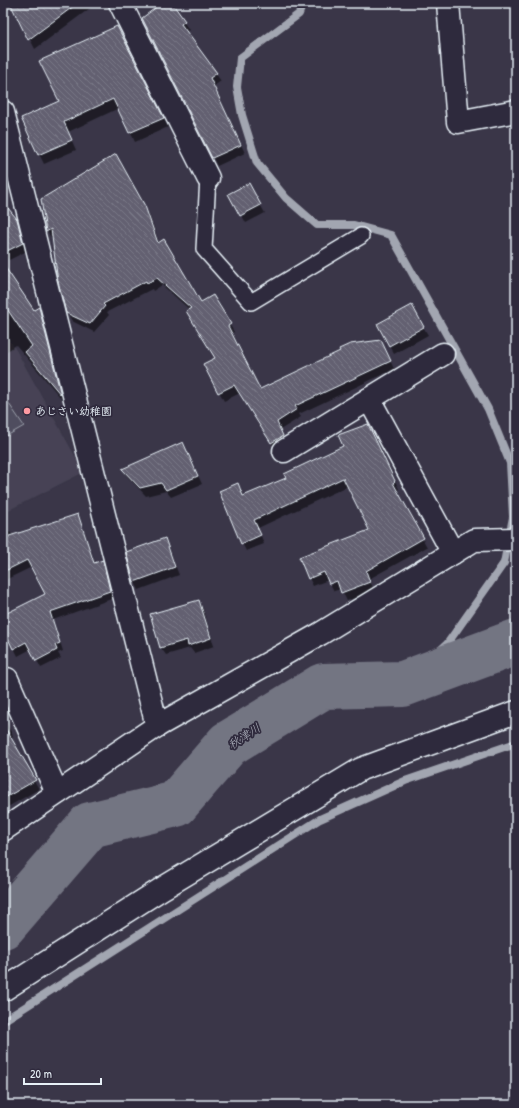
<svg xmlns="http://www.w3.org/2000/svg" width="519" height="1108" font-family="'Patrick Hand','Klee One',sans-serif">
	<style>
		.built { fill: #464354 }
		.grass { fill: #504e5f; stroke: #9ca0ac }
		.shadow { fill: #0007 }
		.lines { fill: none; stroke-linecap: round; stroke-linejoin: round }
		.stream { stroke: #a2a6b1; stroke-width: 8 }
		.river { stroke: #737482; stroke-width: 46 }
		.building { fill: url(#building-back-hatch); stroke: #e8f1f8 }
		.lane-casing { stroke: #e8f1f8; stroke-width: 18 }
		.street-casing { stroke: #e8f1f8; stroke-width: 25 }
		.lane { stroke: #2f2a3d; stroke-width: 15 }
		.street { stroke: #2f2a3d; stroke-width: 22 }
		.poi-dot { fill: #ff9aa2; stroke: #2f2a3d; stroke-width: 1.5 }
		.labels { text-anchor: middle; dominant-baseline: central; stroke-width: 3.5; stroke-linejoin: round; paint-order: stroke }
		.poi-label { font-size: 11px; font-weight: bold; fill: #e8f1f8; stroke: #2f2a3d; text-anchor: start }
		.water-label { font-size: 12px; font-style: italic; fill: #aeb2bd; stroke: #2f2a3d }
	</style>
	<defs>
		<pattern id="building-back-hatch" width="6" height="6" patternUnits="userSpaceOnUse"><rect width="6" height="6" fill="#636171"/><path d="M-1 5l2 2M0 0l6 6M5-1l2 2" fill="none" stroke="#797886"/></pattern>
	</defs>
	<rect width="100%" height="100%" fill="#3a3648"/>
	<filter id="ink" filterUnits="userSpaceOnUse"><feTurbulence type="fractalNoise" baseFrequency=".025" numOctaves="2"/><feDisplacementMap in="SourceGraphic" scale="8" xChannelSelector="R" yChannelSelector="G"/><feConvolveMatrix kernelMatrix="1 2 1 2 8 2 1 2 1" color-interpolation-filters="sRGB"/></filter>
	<g filter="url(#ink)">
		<!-- built -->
		<path class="built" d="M 3,331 L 16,350 L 84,472 L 3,513 Z"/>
		<!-- grass -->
		<path class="grass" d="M 3,395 L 24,426 L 3,438 Z"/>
		<!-- shadow -->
		<g class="shadow">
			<path d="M 12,3 L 97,3 L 35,49 Z"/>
			<path d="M 164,3 L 171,3 L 189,30 L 185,32 L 221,81 L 214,86 L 245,153 L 217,166 L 143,18 Z"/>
			<path d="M 117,27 L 168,127 L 135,142 L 119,108 L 68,132 L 76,150 L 44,164 L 22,119 L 60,101 Z"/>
			<path d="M 116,156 L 149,215 L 159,243 L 201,304 L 213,297 L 234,332 L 231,334 L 260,390 L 385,349 L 394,369 L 299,414 L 301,417 L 280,430 L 287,444 L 276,450 L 240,393 L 224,401 L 205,364 L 216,358 L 190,310 L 162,285 L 153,291 L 152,289 L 107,312 L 109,315 L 94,332 L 72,321 L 67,312 L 53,238 L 52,239 L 47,231 Z"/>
			<path d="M 248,184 L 265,213 L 246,223 L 230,194 Z"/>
			<path d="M 3,214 L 16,220 L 21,228 L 27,251 L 9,260 L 3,253 Z"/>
			<path d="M 3,266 L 34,312 L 39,308 L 46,321 L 67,405 L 16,345 L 3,354 Z"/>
			<path d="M 411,306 L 428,335 L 394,354 L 378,325 Z"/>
			<path d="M 368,425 L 399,489 L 397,491 L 427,547 L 369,579 L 374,590 L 347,601 L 341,589 L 334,591 L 328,580 L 313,586 L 309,578 L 371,531 L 348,486 L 258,528 L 264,544 L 246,551 L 242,543 L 238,484 L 244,496 L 287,478 L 345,447 Z"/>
			<path d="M 183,443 L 202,484 L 171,497 L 166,491 L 146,496 L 128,477 L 123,470 Z"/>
			<path d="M 77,515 L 81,523 L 95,564 L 102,561 L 106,569 L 114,598 L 53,620 L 63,651 L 58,653 L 61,658 L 41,668 L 31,649 L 18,656 L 3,626 L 3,616 L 47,594 L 32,567 L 5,580 L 3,578 L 3,535 L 10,532 L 13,536 Z"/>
			<path d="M 165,539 L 179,575 L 139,590 L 135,582 Z"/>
			<path d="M 199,601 L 203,609 L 214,646 L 194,653 L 190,648 L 166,655 L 161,648 L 152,615 Z"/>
			<path d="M 3,716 L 13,736 L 10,738 L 39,789 L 6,808 L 3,802 Z"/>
		</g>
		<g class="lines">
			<!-- stream -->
			<g class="stream">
				<path d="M 303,3 L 299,14 L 240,58 L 237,87 L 242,115 L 257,163 L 286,198 L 317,225 L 354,225 L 391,235 L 488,409 L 510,463 L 513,517 L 504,563 L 447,644 L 403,684"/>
				<path d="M 3,1021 L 320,819 L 405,781 L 516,743"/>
			</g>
			<!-- river -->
			<path class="river" d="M 3,926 L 90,825 L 176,804 L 228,744 L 323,686 L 403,684 L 516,642"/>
		</g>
		<!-- building -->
		<g class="building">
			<path d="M 10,3 L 78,3 L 28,40 Z"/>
			<path d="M 162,3 L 172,3 L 185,21 L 181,24 L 217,73 L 210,78 L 241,145 L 212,158 L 142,18 Z"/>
			<path d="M 117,26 L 164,118 L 129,133 L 113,99 L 64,122 L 72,140 L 38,155 L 21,118 L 59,101 L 39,61 Z"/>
			<path d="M 116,154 L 145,206 L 158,243 L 164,239 L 201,302 L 213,295 L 231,324 L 228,326 L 260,389 L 340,351 L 339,349 L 350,344 L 381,340 L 391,361 L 295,406 L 297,409 L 277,422 L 283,436 L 271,443 L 234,385 L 218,393 L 203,364 L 215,358 L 186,311 L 191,308 L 157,278 L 147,283 L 146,281 L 103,304 L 105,306 L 90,324 L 66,313 L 58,282 L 51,229 L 46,232 L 41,199 Z"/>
			<path d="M 249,183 L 261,205 L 240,216 L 228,194 Z"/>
			<path d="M 3,202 L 17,219 L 23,243 L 3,253 Z"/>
			<path d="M 3,264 L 34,310 L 39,307 L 61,395 L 25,352 L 32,346 L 3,303 Z"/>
			<path d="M 412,305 L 424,327 L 389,346 L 377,324 Z"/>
			<path d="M 368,424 L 395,481 L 393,483 L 424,538 L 366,571 L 370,582 L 341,593 L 337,581 L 329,584 L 324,572 L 308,579 L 299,557 L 369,530 L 343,478 L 254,520 L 261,535 L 241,544 L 219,491 L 238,483 L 243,496 L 286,478 L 284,474 L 343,446 L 338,435 Z"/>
			<path d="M 183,442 L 198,476 L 166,490 L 161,483 L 140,488 L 122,469 Z"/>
			<path d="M 78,514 L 94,563 L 103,560 L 110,591 L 50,612 L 60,643 L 55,645 L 57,650 L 36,661 L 26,642 L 13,649 L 3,628 L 3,615 L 45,594 L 27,560 L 3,572 L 3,538 Z"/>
			<path d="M 165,538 L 175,567 L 134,582 L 126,552 Z"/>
			<path d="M 199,600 L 211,638 L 188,646 L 187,640 L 160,648 L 150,614 Z"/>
			<path d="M 3,724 L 36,780 L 3,799 Z"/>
		</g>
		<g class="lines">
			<!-- lane casing -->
			<g class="lane-casing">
				<path id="lane" d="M 208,178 L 204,249 L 251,302 L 361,236"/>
			</g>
			<!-- street casing -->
			<g class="street-casing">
				<g id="street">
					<path d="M 120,3 L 208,178"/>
					<path d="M 448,3 L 458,122 L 516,111"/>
					<path d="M 3,112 L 157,726"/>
					<path d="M 369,399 L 453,553"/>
					<path d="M 284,451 L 443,354"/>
					<path d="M 3,681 L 7,679 L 57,793"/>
					<path d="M 3,830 L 157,726 L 320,634 L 474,540 L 516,539"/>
					<path d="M 3,990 L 163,888 L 361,769 L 516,712"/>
				</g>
			</g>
			<!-- lane -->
			<use href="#lane" class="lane"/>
			<!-- street -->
			<use href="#street" class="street"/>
		</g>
	</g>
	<!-- markers -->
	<circle class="poi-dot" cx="27" cy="411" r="4"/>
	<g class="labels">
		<!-- poi labels -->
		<g class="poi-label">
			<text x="35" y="411">あじさい幼稚園</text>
		</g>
		<!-- water labels -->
		<g class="water-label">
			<text transform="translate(244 736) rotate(-34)">秋津川</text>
		</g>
	</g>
	<!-- margin -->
	<rect width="519" height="1108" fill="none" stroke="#2f2a3d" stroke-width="16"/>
	<rect x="8" y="8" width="503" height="1092" fill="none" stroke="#e8f1f8" stroke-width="1.5" filter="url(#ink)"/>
	<!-- scale -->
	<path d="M24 1078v6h77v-6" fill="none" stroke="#e8f1f8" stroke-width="2"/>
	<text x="30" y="1078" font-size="12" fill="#e8f1f8" stroke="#2f2a3d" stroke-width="3" paint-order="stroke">20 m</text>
</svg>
